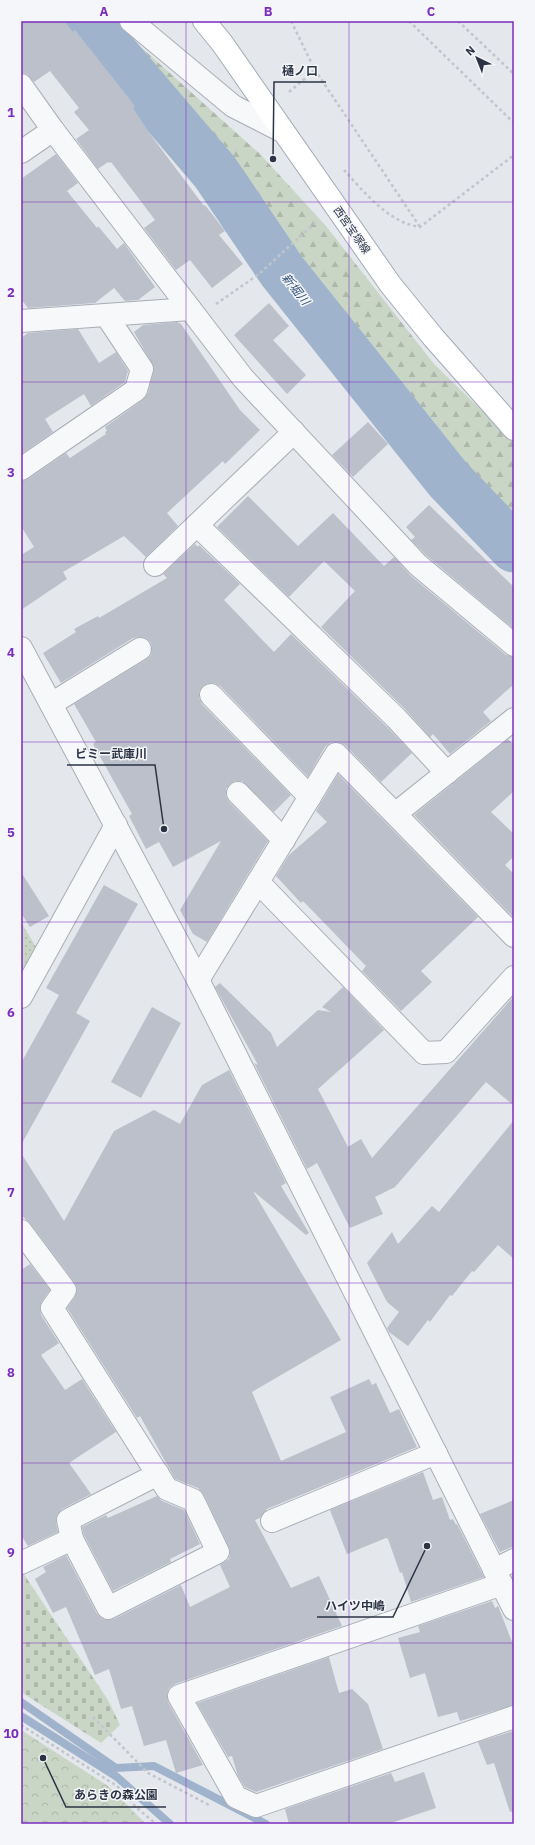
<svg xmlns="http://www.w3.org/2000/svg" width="535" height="1845" font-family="'IBM Plex Sans','Noto Sans JP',sans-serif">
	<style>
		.grass { fill: url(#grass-dots) }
		.forest { fill: url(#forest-firs) }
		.cemetery { fill: url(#cemetery-stones) }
		.park { fill: url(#park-crowns) }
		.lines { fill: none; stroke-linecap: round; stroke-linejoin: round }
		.stream { stroke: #9fb4cc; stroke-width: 8 }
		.river { stroke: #9fb4cc; stroke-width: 49 }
		.building { fill: #bbc0ca }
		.minor-casing { stroke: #a9aeb7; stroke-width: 24 }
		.major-casing { stroke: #a3abb8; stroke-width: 24 }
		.path { stroke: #c2c5cb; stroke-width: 2.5; stroke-dasharray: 3 3; stroke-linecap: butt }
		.minor { stroke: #f7f8fa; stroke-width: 22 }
		.major { stroke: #fff; stroke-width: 22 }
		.grid { fill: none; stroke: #7b2cbf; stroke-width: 1; stroke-opacity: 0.55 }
		.labels { text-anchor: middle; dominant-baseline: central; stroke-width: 3; stroke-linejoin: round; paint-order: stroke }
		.street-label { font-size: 11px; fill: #2b3445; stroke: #f4f6f9 }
		.water-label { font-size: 12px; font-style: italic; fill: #34527a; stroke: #f4f6f9 }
		.leader { fill: none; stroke: #2b3445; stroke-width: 1.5 }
		.callout-dot { fill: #2b3445; stroke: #f4f6f9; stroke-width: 1.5 }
		.callout-label { font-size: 12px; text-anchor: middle; font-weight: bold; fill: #2b3445; stroke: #f4f6f9; stroke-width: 3; stroke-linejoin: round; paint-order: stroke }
		.neatline { fill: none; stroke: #7b2cbf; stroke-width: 1.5 }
		.grid-label { font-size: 13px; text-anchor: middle; font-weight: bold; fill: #7b2cbf }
	</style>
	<defs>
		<pattern id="grass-dots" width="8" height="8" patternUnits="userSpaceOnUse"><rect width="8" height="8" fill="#c9d6c5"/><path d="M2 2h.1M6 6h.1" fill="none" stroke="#adb8ab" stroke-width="1.8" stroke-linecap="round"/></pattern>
		<pattern id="forest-firs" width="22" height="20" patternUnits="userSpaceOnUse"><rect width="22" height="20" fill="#c9d6c5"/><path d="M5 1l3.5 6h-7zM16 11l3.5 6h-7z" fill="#adb8ab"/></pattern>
		<pattern id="cemetery-stones" width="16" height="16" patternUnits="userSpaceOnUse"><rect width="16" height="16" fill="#c9d6c5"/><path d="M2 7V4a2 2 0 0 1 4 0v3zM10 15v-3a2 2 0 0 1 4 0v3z" fill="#adb8ab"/></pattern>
		<pattern id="park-crowns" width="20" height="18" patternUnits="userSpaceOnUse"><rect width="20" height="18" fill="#c9d6c5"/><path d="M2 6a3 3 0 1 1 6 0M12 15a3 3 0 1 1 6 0" fill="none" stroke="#adb8ab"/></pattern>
	</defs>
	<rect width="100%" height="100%" fill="#e4e7ec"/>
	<!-- grass -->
	<path class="grass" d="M 21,922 L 36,947 L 21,973 Z"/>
	<!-- forest -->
	<path class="forest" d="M 133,40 L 260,154 L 326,226 L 434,364 L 514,442 L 514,528 C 375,376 250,212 122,50 Z"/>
	<!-- cemetery -->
	<path class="cemetery" d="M 23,1573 L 108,1700 L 120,1725 L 101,1743 L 21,1692 L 21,1574 Z"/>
	<!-- park -->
	<path class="park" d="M 21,1730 L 108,1786 L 146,1824 L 21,1824 Z"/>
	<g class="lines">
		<!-- stream -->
		<g class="stream">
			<path d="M 21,1702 L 116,1768 L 154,1766 L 266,1824"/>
			<path d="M 21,1716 L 117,1777 L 170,1824"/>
		</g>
		<!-- river -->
		<path class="river" d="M 90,21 L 105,43 L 215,172 L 282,271 L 448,479 L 514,548"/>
	</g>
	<!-- building -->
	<g class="building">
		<path d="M 21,21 L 64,21 L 73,32 L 75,30 L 135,106 L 133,108 L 150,134 L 204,206 L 205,205 L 225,231 L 219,235 L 243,264 L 212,288 L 190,260 L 176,270 L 144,228 L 155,220 L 111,162 L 110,163 L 108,162 L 98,169 L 76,139 L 89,130 L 74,112 L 79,108 L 50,71 L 34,82 L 27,74 L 21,73 Z"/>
		<path d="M 56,154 L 78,183 L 67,191 L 97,228 L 98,226 L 117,249 L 124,243 L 155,287 L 138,300 L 125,301 L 114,288 L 95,303 L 28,308 L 21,299 L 21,179 Z"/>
		<path d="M 269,303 L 289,326 L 273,340 L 306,375 L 287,394 L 234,335 Z"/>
		<path d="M 177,322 L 181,324 L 240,410 L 260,430 L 225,464 L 223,461 L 167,513 L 178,526 L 146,557 L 124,536 L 63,572 L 67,579 L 21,610 L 21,555 L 34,547 L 21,526 L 21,481 L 28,479 L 66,453 L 70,458 L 106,434 L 105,432 L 107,431 L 105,427 L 143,400 L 148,393 L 154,367 L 134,332 L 143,325 Z"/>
		<path d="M 78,329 L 99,363 L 116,352 L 128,371 L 125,382 L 91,406 L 84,394 L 45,419 L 53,432 L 21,454 L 21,338 L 28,333 Z"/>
		<path d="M 368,422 L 388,444 L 353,477 L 332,455 Z"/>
		<path d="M 248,496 L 298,546 L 333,513 L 384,566 L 394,557 L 410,575 L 506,655 L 514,657 L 514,684 L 483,712 L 491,721 L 450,754 L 433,734 L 430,737 L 405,709 L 321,627 L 355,591 L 324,561 L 289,597 L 217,527 Z"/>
		<path d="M 429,505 L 514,587 L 514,629 L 427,556 L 411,540 L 415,537 L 406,527 Z"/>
		<path d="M 195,544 L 198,547 L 199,545 L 240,584 L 224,600 L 274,652 L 291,634 L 387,727 L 412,753 L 381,782 L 345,745 L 339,742 L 331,742 L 325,747 L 308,777 L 220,686 L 214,683 L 208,683 L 203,686 L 199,692 L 199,698 L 202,704 L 291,795 L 274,812 L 242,781 L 235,781 L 230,784 L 226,789 L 226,796 L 229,802 L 268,841 L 207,942 L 193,934 L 180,910 L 221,841 L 173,867 L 159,842 L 146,849 L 129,816 L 132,814 L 93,744 L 96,742 L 74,704 L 147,659 L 151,655 L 152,648 L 151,643 L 146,638 L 139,637 L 133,638 L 61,683 L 43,653 L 76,632 L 74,629 L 98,616 L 99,618 L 167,578 L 163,574 Z"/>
		<path d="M 508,739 L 514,746 L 514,791 L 491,812 L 514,834 L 514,856 L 505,865 L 514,874 L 514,918 L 414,815 Z"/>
		<path d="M 338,774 L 478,917 L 421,971 L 432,982 L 401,1011 L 362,971 L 366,966 L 303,901 L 301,903 L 276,876 L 289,855 L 327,822 L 316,811 Z"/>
		<path d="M 21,872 L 49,916 L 30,927 L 21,913 Z"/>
		<path d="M 104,885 L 138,904 L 76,1013 L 90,1021 L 21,1145 L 21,1063 L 59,995 L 46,988 Z"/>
		<path d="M 220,983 L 271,1033 L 277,1047 L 318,1010 L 331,1012 L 322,1007 L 343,987 L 384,1030 L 318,1089 L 348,1147 L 361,1139 L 372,1158 L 514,996 L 514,1106 L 486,1082 L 395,1187 L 375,1197 L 383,1214 L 350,1228 L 317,1163 L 307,1169 L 254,1063 L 258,1065 L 215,987 Z"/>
		<path d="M 152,1007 L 181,1023 L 141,1098 L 111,1082 Z"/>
		<path d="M 229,1070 L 286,1183 L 281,1186 L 309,1233 L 306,1235 L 253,1191 L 341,1340 L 252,1392 L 281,1461 L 346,1432 L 330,1397 L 369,1379 L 372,1385 L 376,1383 L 390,1413 L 399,1409 L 417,1447 L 267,1509 L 260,1518 L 255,1520 L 291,1588 L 319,1576 L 342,1626 L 175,1684 L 169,1688 L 167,1695 L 168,1702 L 203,1765 L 176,1773 L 166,1740 L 144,1746 L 132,1706 L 121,1709 L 109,1669 L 95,1675 L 66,1607 L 53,1613 L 35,1579 L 46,1572 L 43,1567 L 66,1555 L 97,1614 L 102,1619 L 108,1620 L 114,1619 L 181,1585 L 190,1607 L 230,1587 L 220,1565 L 229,1559 L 230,1553 L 229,1547 L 204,1495 L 198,1488 L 175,1479 L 140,1416 L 137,1418 L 67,1308 L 75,1297 L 77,1290 L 75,1283 L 31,1224 L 21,1215 L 21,1153 L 64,1221 L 114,1131 L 154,1110 L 180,1124 L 202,1085 Z"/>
		<path d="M 514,1120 L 514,1259 L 498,1245 L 474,1272 L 472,1271 L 452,1296 L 450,1295 L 430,1322 L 428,1320 L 408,1346 L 389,1332 L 387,1328 L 399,1312 L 387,1302 L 367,1263 L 392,1232 L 398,1244 L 432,1206 L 439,1212 Z"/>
		<path d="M 30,1264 L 50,1290 L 42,1301 L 40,1308 L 41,1315 L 59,1343 L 41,1355 L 65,1390 L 82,1379 L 116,1432 L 69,1463 L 91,1494 L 62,1509 L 57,1514 L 56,1523 L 58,1532 L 28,1546 L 21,1535 L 21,1270 Z"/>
		<path d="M 423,1472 L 433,1500 L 442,1497 L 450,1520 L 453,1519 L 456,1525 L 457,1524 L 484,1577 L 411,1602 L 402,1572 L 400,1573 L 388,1539 L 386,1538 L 347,1554 L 330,1510 Z"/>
		<path d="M 157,1496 L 162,1501 L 184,1510 L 200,1544 L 170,1559 L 171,1562 L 113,1591 L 84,1535 L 82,1527 L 106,1515 L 108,1518 Z"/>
		<path d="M 514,1500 L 514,1546 L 500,1552 L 480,1514 Z"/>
		<path d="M 492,1601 L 495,1608 L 498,1606 L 514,1647 L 514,1705 L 460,1721 L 457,1712 L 438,1717 L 425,1673 L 410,1678 L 398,1638 L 420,1632 L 418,1626 Z"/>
		<path d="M 329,1657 L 339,1693 L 352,1689 L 368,1704 L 383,1749 L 256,1792 L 245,1787 L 238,1776 L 232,1756 L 228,1757 L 197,1703 Z"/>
		<path d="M 513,1731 L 514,1811 L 510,1812 L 494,1763 L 487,1765 L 478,1742 Z"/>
		<path d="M 424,1772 L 436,1808 L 388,1824 L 289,1824 L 285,1809 L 391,1773 L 395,1782 Z"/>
	</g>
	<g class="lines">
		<!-- minor casing -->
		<g class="minor-casing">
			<g id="minor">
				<path d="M 131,21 L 233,106 L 282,131"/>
				<path d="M 21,85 L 53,130 L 243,378 L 418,565 L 514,645"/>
				<path d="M 21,152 L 53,130"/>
				<path d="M 21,321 L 190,309"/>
				<path d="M 21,469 L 136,390 L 142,369 L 106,315"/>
				<path d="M 197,525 L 396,718 L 447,773"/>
				<path d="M 155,565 L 294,432"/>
				<path d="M 21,648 L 198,980 L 514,1609"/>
				<path d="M 211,695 L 310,797"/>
				<path d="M 51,704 L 140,649"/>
				<path d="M 238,793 L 284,840"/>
				<path d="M 395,814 L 514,936"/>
				<path d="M 258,882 L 424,1053 L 446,1052 L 514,977"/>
				<path d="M 198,980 L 336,754 L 395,814 L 514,719"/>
				<path d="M 21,997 L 116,825"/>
				<path d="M 21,1231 L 65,1290 L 52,1308 L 167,1489 L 193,1500 L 218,1552 L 108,1608 L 72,1539 L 21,1563"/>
				<path d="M 272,1521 L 436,1453"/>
				<path d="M 72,1539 L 68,1520 L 158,1474"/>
				<path d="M 494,1570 L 514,1560"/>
				<path d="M 502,1584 L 179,1696 L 236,1797 L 256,1806 L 514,1717"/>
			</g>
		</g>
		<!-- major casing -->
		<g class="major-casing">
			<path id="major" d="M 204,21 L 222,43 L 390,284 L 433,337 L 514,429"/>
		</g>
		<!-- path -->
		<g class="path">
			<path d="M 291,21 L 315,70 L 420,227"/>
			<path d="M 409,21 L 514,123"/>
			<path d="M 458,21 L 514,74"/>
			<path d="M 289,92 L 315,70"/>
			<path d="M 344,170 C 363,191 389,223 420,227 L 514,155"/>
			<path d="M 216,304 L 259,274 L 316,222"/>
			<path d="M 93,1717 L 148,1773 L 211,1806"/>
			<path d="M 21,1725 L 117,1786 L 136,1807 L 156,1824"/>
		</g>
		<!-- minor -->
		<use href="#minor" class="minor"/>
		<!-- major -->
		<use href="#major" class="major"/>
	</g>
	<!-- grid -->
	<path class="grid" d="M 186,21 L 186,1824M 349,21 L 349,1824M 21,202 L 514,202M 21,382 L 514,382M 21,562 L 514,562M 21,742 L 514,742M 21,922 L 514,922M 21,1103 L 514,1103M 21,1283 L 514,1283M 21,1463 L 514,1463M 21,1643 L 514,1643"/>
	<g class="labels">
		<!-- street labels -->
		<g class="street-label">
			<text transform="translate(352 230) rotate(55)">西宮宝塚線</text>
		</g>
		<!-- water labels -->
		<g class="water-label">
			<text transform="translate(296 289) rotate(52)">新堀川</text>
		</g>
	</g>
	<!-- callouts -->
	<path class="leader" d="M273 159L274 82H326M164 829L155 765H67M427 1546L393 1617H317M43 1758L66 1807H166"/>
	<g class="callout-dot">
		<circle cx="273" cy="159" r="4"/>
		<circle cx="164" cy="829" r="4"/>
		<circle cx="427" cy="1546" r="4"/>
		<circle cx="43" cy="1758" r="4"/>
	</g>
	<g class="callout-label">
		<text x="300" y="75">樋ノ口</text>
		<text x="111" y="758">ビミー武庫川</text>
		<text x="355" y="1610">ハイツ中嶋</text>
		<text x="116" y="1799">あらきの森公園</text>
	</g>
	<!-- border -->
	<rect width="535" height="1845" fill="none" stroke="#f4f6f9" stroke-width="44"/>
	<!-- north arrow -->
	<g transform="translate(477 58) rotate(317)" stroke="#f4f6f9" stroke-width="3" paint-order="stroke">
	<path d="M0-3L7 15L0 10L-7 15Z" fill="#2b3445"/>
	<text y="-6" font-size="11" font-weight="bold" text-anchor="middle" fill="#2b3445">N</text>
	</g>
	<rect x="22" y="22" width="491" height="1801" class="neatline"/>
	<g class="grid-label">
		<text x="104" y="16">A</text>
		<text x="268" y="16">B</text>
		<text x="431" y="16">C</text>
		<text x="11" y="117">1</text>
		<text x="11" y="297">2</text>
		<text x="11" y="477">3</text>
		<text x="11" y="657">4</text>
		<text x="11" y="837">5</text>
		<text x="11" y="1017">6</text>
		<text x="11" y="1197">7</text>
		<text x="11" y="1377">8</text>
		<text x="11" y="1557">9</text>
		<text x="11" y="1738">10</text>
	</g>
</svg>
